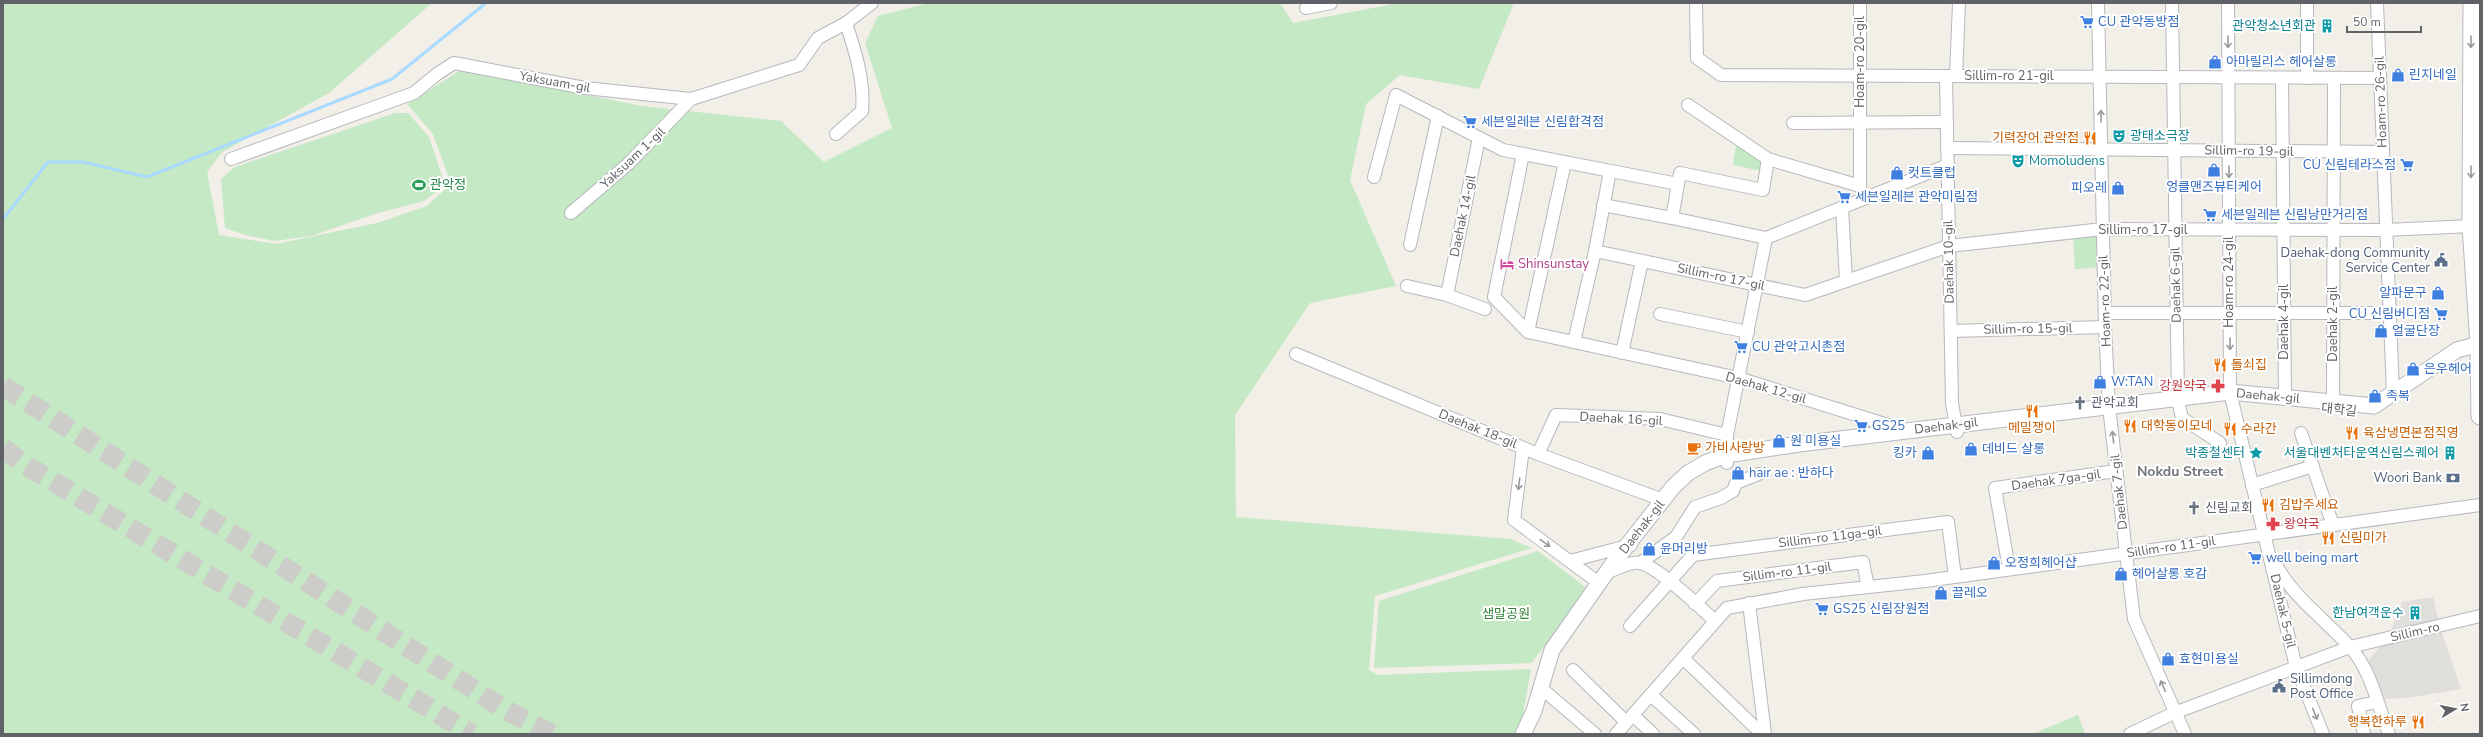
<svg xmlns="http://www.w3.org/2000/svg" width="2483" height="737" font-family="'Nunito Sans','Noto Sans KR',sans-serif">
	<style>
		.industrial { fill: #e0deda }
		.green { fill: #c5e8c5 }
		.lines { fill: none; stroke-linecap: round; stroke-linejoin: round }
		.stream { stroke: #aadaff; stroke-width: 3 }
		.trunk-tunnel { stroke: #ccccc8; stroke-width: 20; stroke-dasharray: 20 10; stroke-linecap: butt }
		.minor-casing { stroke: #b5b8bc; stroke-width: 14 }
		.tertiary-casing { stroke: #b5b8bc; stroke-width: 17 }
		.secondary-casing { stroke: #b6babf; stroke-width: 19 }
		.minor { stroke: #fff; stroke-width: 12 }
		.tertiary { stroke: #fff; stroke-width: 15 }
		.secondary { stroke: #fff; stroke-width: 17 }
		.oneway { stroke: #979a9d }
		.labels { text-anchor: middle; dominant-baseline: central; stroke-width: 4; stroke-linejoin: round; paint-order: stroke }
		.shop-label { font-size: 13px; fill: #366cbe; stroke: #fff; text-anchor: start }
		.culture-label { font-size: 13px; fill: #0d838f; stroke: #fff; text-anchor: end }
		.street-label { font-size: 13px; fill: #5f6368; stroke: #fff }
		.food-label { font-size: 13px; fill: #c56008; stroke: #fff; text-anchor: start }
		.leisure-label { font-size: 13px; fill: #27864d; stroke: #fff; text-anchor: start }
		.service-label { font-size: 13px; fill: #4e5e75; stroke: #fff; text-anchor: end }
		.hotel-label { font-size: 13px; fill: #b23c85; stroke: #fff; text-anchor: start }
		.health-label { font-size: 13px; fill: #be3a42; stroke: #fff; text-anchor: end }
		.worship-label { font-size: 13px; fill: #5b616d; stroke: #fff; text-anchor: start }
		.park-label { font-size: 13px; fill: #348238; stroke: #fff }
		.neighbourhood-label { font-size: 14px; font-weight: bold; fill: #70757a; stroke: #fff }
	</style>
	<rect width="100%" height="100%" fill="#f1efe8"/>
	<!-- industrial -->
	<path class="industrial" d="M 2433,597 L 2441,630 L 2461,689 L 2407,698 L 2383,699 L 2369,660 L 2389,635 L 2402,602 Z"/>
	<!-- green -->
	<g class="green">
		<path d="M 3,3 L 432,3 L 329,93 L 222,152 L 207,172 L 219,235 L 276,244 L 377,223 L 427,206 L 451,184 L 433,134 L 407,104 L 461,70 L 642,106 L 781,121 L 824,162 L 892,128 L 865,43 L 878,16 L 929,3 L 1280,3 L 1293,23 L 1399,3 L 1514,3 L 1479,89 L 1400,75 L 1366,104 L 1350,180 L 1396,286 L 1310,303 L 1235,415 L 1236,517 L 1510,539 L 1532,548 L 1375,596 L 1369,670 L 1378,675 L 1531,669 L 1521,725 L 1514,734 L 3,734 Z"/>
		<path d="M 395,113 L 408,113 L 429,137 L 445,185 L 424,201 L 375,214 L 311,236 L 274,241 L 245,235 L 225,228 L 221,179 L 235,167 Z"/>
		<path d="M 1737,138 L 1768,159 L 1766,172 L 1733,165 Z"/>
		<path d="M 2101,232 L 2103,267 L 2075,269 L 2073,234 Z"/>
		<path d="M 1538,551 L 1589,590 L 1531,663 L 1374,668 L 1379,601 Z"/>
		<path d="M 2078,715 L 2085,734 L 2033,734 Z"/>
	</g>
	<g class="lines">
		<!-- stream -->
		<path class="stream" d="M 3,219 L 48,162 L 83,162 L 147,177 L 392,79 L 486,3"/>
		<!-- trunk-tunnel -->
		<g class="trunk-tunnel">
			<path d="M 3,386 L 504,709 L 552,734"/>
			<path d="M 3,448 L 24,464 L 472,734"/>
		</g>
		<!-- minor casing -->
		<g class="minor-casing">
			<g id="minor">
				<path d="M 1696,3 L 1697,58 L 1721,75 L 2380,78"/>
				<path d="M 2098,3 L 2105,327 L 2109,407 L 2126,553 L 2134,619 L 2185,734"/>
				<path d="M 2172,3 L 2178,398"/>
				<path d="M 2228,3 L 2230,392 L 2296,667 L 2323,734"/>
				<path d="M 2307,3 L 2307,78"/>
				<path d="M 2377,3 L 2393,393"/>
				<path d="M 1306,8 L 1331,3"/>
				<path d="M 1946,76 L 1952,403 L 1957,432"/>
				<path d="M 1956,76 L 1959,3"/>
				<path d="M 2282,78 L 2285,397"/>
				<path d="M 1688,105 L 1768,159 L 1860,186 L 1860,3"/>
				<path d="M 1793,123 L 1947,122"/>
				<path d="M 836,134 L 862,111 C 865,81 855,51 846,23"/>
				<path d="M 1947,148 L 2383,152"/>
				<path d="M 1523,154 L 1494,297 L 1528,332 L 1738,378 L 1904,430"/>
				<path d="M 231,159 L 414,93 L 437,74 L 454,63 L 585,88 L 691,99 L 799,65 L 818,38 L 846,23 L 872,3"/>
				<path d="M 1374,177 L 1396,95 L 1503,150 L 1678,184 L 1672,218 L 1766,238 L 1727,435 L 1727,463"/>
				<path d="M 1678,184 L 1680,173 L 1763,190 L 1768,159"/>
				<path d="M 1603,205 L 1672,218"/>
				<path d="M 1842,207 L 1846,281"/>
				<path d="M 571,213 L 628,164 L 691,99"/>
				<path d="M 1766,238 L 1948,165"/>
				<path d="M 1410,245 L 1438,116"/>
				<path d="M 1595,251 L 1805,295 L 1949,246 L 2103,229 L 2386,230 L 2471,226"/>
				<path d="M 1407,286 L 1447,295 L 1485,309"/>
				<path d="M 1447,295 L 1479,138"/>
				<path d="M 2105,313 L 2390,313"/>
				<path d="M 1660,314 L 1748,332"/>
				<path d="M 1951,331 L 2105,327"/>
				<path d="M 1528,332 L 1565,162"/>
				<path d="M 1574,342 L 1595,251 L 1610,171"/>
				<path d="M 1622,353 L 1642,261"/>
				<path d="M 1296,354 L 1538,454 L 1663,500"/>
				<path d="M 2333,402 L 2334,78"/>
				<path d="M 2179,405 L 2182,418 L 2220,443"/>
				<path d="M 2301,433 L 2333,525"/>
				<path d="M 1523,448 L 1514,520 L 1599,583"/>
				<path d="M 1538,454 L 1556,415 L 1660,419 L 1727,435"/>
				<path d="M 2252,485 L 2313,466"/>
				<path d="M 1570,561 L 1631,545"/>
				<path d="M 1640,563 L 1676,537 L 1695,507 L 1721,498 L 1733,491 L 1736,483 L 1759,474"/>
				<path d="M 2275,563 C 2293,598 2325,619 2350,647 C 2371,670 2378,706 2389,734"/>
				<path d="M 2009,569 L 1995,488 L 2116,471"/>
				<path d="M 1608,571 C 1619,570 1628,561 1640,563 C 1657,566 1701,608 1715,621"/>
				<path d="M 1749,603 L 1765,734"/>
				<path d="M 1695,604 L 1717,581 L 1863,562 L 1868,587"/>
				<path d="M 1630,626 L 1693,555 L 1948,522 L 1955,577"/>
				<path d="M 1683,658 L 1762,734"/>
				<path d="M 1573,670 L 1626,722"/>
				<path d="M 1541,688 L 1595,734"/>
				<path d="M 1651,695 L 1694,734"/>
				<path d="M 1633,715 L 1653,734"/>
				<path d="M 1616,734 L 1727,608 L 1803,594 L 1925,581 L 2480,505"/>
				<path d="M 2130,734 L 2174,713 L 2350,647 L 2480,616"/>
				<path d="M 2364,734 L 2358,706 L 2377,702"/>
			</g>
		</g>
		<!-- tertiary casing -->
		<g class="tertiary-casing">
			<path id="tertiary" d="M 1523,734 L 1534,711 L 1552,650 L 1611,566 L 1673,487 L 1688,473 L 1705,463 L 1726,455 L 1799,444 L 2230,392 L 2374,406 L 2457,350 L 2479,344"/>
		</g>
		<!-- secondary casing -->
		<g class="secondary-casing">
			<path id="secondary" d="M 2472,3 L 2471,226 L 2479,344 L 2480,416"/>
		</g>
		<!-- minor -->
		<use href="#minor" class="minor"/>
		<!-- tertiary -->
		<use href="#tertiary" class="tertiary"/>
		<!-- secondary -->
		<use href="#secondary" class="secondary"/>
	</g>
	<!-- one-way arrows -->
	<defs><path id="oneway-shaft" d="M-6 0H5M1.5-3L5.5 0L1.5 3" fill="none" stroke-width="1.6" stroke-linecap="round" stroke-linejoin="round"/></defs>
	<g class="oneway">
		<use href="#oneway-shaft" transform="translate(2228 42) rotate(90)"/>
		<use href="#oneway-shaft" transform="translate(2471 42) rotate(90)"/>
		<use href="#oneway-shaft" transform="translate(2101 116) rotate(-91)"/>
		<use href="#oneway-shaft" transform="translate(2229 172) rotate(90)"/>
		<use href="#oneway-shaft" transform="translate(2471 172) rotate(90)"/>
		<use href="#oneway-shaft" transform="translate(2230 344) rotate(90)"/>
		<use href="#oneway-shaft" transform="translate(2113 437) rotate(-96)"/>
		<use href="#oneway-shaft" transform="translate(1519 484) rotate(97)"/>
		<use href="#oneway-shaft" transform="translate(1545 543) rotate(36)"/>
		<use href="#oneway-shaft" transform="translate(2163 686) rotate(-113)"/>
		<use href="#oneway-shaft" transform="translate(2315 714) rotate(68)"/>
	</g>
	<!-- icons -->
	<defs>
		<g id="supermarket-bare" transform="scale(1.08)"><path d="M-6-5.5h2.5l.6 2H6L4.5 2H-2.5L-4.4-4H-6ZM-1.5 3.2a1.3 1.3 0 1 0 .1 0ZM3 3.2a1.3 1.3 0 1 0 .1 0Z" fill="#3f7fe0" stroke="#fff" stroke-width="2.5" paint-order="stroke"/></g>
		<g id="building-bare" transform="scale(1.08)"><path d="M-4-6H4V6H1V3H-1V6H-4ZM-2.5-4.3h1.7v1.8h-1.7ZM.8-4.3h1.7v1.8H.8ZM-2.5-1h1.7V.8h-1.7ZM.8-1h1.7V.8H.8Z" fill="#0f9aa8" stroke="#fff" stroke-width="2.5" paint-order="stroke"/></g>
		<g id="shop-bare" transform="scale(1.08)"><path d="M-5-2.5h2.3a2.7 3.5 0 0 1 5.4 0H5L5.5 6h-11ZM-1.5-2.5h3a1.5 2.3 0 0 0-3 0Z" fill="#3f7fe0" stroke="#fff" stroke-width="2.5" paint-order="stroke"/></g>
		<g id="theatre-bare" transform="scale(1.08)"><path d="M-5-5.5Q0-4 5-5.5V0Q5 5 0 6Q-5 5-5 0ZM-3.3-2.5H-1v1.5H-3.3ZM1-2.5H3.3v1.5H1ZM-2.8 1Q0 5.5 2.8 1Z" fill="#0f9aa8" stroke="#fff" stroke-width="2.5" paint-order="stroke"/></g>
		<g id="restaurant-bare" transform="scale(1.08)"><path d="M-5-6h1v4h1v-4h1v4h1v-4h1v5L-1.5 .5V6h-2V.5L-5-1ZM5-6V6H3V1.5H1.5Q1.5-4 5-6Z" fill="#e8710a" stroke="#fff" stroke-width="2.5" paint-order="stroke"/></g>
		<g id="stadium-bare" transform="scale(1.08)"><path d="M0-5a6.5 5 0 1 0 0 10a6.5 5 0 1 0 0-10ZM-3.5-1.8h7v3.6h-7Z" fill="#2e9e5b" stroke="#fff" stroke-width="2.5" paint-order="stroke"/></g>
		<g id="civic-bare" transform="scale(1.08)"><path d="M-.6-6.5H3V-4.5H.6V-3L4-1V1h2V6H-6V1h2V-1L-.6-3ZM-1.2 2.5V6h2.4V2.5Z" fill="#5c6f8a" stroke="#fff" stroke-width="2.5" paint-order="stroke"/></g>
		<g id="hotel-bare" transform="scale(1.08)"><path d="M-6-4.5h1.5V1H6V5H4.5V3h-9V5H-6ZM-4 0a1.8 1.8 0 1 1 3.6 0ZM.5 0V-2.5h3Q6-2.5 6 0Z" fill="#d1479c" stroke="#fff" stroke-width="2.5" paint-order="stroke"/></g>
		<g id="pharmacy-bare" transform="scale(1.08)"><path d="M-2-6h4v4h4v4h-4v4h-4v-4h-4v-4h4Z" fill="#e0444e" stroke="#fff" stroke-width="2.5" paint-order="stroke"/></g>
		<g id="church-bare" transform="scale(1.08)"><path d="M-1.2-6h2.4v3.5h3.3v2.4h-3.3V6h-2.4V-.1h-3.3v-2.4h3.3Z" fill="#6b7280" stroke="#fff" stroke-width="2.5" paint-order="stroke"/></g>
		<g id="cafe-bare" transform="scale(1.08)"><path d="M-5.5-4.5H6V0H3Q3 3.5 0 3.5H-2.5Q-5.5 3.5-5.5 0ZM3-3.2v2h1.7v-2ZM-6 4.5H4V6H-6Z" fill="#e8710a" stroke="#fff" stroke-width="2.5" paint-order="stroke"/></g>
		<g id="sight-bare" transform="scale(1.08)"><path d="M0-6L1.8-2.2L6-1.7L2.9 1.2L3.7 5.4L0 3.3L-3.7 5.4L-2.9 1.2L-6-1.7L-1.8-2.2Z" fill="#0f9aa8" stroke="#fff" stroke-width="2.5" paint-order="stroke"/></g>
		<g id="bank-bare" transform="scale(1.08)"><path d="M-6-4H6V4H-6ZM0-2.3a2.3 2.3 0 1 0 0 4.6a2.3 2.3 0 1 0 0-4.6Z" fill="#5c6f8a" stroke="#fff" stroke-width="2.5" paint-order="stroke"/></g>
	</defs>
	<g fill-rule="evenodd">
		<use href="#supermarket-bare" x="2087" y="22"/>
		<use href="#building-bare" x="2327" y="26"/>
		<use href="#shop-bare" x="2215" y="62"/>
		<use href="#shop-bare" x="2398" y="75"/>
		<use href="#supermarket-bare" x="1470" y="122"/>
		<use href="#theatre-bare" x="2119" y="136"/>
		<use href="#restaurant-bare" x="2090" y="138"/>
		<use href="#theatre-bare" x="2018" y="161"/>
		<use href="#supermarket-bare" x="2407" y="165"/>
		<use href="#shop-bare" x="2214" y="170"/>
		<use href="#shop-bare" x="1897" y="173"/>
		<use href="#stadium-bare" x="419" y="185"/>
		<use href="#shop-bare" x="2118" y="188"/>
		<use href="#supermarket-bare" x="1844" y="197"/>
		<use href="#supermarket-bare" x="2210" y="215"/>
		<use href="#civic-bare" x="2441" y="260"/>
		<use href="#hotel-bare" x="1507" y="264"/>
		<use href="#shop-bare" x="2438" y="293"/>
		<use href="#supermarket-bare" x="2441" y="314"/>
		<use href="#shop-bare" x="2381" y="331"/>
		<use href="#supermarket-bare" x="1741" y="347"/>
		<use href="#restaurant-bare" x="2220" y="365"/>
		<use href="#shop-bare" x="2413" y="369"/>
		<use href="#shop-bare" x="2100" y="382"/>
		<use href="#pharmacy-bare" x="2218" y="386"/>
		<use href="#shop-bare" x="2375" y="396"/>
		<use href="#church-bare" x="2080" y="403"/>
		<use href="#restaurant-bare" x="2032" y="411"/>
		<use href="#supermarket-bare" x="1861" y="426"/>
		<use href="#restaurant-bare" x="2130" y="426"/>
		<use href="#restaurant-bare" x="2230" y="429"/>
		<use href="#restaurant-bare" x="2352" y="433"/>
		<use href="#shop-bare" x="1779" y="441"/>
		<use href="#cafe-bare" x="1694" y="448"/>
		<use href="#shop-bare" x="1971" y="449"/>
		<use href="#shop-bare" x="1928" y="453"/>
		<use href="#sight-bare" x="2256" y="453"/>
		<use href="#building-bare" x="2450" y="453"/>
		<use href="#shop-bare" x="1738" y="473"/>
		<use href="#bank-bare" x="2453" y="478"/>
		<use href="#restaurant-bare" x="2268" y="505"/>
		<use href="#church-bare" x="2194" y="508"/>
		<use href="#pharmacy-bare" x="2273" y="524"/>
		<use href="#restaurant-bare" x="2328" y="538"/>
		<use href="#shop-bare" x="1649" y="549"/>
		<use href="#supermarket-bare" x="2255" y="558"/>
		<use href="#shop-bare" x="1994" y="563"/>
		<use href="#shop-bare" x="2121" y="574"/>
		<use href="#shop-bare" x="1941" y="593"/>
		<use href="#supermarket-bare" x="1822" y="609"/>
		<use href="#building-bare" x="2415" y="613"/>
		<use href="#shop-bare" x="2168" y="659"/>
		<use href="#civic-bare" x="2279" y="686"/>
		<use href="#restaurant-bare" x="2418" y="722"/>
	</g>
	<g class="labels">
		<!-- shop labels -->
		<g class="shop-label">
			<text x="2098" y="22">CU 관악동방점</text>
			<text x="2226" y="62">아마릴리스 헤어살롱</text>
			<text x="2409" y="75">린지네일</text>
			<text x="1481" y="122">세븐일레븐 신림합격점</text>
			<text x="2396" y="165" text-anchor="end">CU 신림테라스점</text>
			<text x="1908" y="173">컷트클럽</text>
			<text x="2214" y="187" text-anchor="middle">엉클맨즈뷰티케어</text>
			<text x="2107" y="188" text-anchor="end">피오레</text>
			<text x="1855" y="197">세븐일레븐 관악미림점</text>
			<text x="2221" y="215">세븐일레븐 신림낭만거리점</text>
			<text x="2427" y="293" text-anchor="end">알파문구</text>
			<text x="2430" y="314" text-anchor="end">CU 신림버디점</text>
			<text x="2392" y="331">얼굴단장</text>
			<text x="1752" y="347">CU 관악고시촌점</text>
			<text x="2424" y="369">은우헤어</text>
			<text x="2111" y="382">W:TAN</text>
			<text x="2386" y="396">족복</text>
			<text x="1872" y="426">GS25</text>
			<text x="1790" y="441">원 미용실</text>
			<text x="1982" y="449">데비드 살롱</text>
			<text x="1917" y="453" text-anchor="end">킹카</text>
			<text x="1749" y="473">hair ae : 반하다</text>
			<text x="1660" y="549">윤머리방</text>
			<text x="2266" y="558">well being mart</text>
			<text x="2005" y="563">오정희헤어샵</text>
			<text x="2132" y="574">헤어살롱 호감</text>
			<text x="1952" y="593">끌레오</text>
			<text x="1833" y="609">GS25 신림장원점</text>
			<text x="2179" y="659">효현미용실</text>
		</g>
		<!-- culture labels -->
		<g class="culture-label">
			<text x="2316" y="26">관악청소년회관</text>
			<text x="2130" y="136" text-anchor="start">광태소극장</text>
			<text x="2029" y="161" text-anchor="start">Momoludens</text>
			<text x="2245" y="453">박종철센터</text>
			<text x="2439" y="453">서울대벤처타운역신림스퀘어</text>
			<text x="2404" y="613">한남여객운수</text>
		</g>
		<!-- street labels -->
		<g class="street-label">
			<text transform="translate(1860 62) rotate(-90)">Hoam-ro 20-gil</text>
			<text x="2009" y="76">Sillim-ro 21-gil</text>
			<text transform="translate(555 82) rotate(10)">Yaksuam-gil</text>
			<text transform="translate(2381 102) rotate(-92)">Hoam-ro 26-gil</text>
			<text transform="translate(2249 151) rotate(1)">Sillim-ro 19-gil</text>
			<text transform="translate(633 158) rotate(-43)">Yaksuam 1-gil</text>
			<text transform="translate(1463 216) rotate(-78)">Daehak 14-gil</text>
			<text x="2143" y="230">Sillim-ro 17-gil</text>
			<text transform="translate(1949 262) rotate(-91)">Daehak 10-gil</text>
			<text transform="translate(1721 277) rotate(12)">Sillim-ro 17-gil</text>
			<text transform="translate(2229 282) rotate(-90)">Hoam-ro 24-gil</text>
			<text transform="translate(2176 285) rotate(-91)">Daehak 6-gil</text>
			<text transform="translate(2105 301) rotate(-92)">Hoam-ro 22-gil</text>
			<text transform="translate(2284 322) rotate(-90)">Daehak 4-gil</text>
			<text transform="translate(2333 324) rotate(-90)">Daehak 2-gil</text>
			<text transform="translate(2028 329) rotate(-1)">Sillim-ro 15-gil</text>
			<text transform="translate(1766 388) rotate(16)">Daehak 12-gil</text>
			<text transform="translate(2268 396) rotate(5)">Daehak-gil</text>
			<text transform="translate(2339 410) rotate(6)">대학길</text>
			<text transform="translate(1621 419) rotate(3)">Daehak 16-gil</text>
			<text transform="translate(1946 426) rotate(-7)">Daehak-gil</text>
			<text transform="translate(1478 429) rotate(22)">Daehak 18-gil</text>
			<text transform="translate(2056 480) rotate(-8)">Daehak 7ga-gil</text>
			<text transform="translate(2119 492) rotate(-96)">Daehak 7-gil</text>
			<text transform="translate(1642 527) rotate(-52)">Daehak-gil</text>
			<text transform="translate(1830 537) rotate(-7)">Sillim-ro 11ga-gil</text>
			<text transform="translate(2171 547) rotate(-8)">Sillim-ro 11-gil</text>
			<text transform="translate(1787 572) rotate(-7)">Sillim-ro 11-gil</text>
			<text transform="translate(2283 611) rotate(77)">Daehak 5-gil</text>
			<text transform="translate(2415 632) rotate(-13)">Sillim-ro</text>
		</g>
		<!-- food labels -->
		<g class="food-label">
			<text x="2079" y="138" text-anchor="end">기력장어 관악점</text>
			<text x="2231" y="365">돌쇠집</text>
			<text x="2141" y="426">대학동이모네</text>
			<text x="2032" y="428" text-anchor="middle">메밀쟁이</text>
			<text x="2241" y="429">수라간</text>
			<text x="2363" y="433">육삼냉면본점직영</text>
			<text x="1705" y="448">가비사랑방</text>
			<text x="2279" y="505">김밥주세요</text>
			<text x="2339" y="538">신림미가</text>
			<text x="2407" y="722" text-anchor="end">행복한하루</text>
		</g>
		<!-- leisure labels -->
		<g class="leisure-label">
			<text x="430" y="185">관악정</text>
		</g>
		<!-- service labels -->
		<g class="service-label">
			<text x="2430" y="253">Daehak-dong Community<tspan x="2430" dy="15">Service Center</tspan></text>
			<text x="2442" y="478">Woori Bank</text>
			<text x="2290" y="679" text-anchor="start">Sillimdong<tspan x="2290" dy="15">Post Office</tspan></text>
		</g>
		<!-- hotel labels -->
		<g class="hotel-label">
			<text x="1518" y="264">Shinsunstay</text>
		</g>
		<!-- health labels -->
		<g class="health-label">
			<text x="2207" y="386">강원약국</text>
			<text x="2284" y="524" text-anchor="start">왕약국</text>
		</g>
		<!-- worship labels -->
		<g class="worship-label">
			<text x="2091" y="403">관악교회</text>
			<text x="2205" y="508">신림교회</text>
		</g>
		<!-- park labels -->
		<g class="park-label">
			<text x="1506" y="614">샘말공원</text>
		</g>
		<!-- neighbourhood labels -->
		<g class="neighbourhood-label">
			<text x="2180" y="471">Nokdu Street</text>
		</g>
	</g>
	<!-- border -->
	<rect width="2483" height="737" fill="none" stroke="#5f6368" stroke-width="8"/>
	<!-- north arrow -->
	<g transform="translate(2455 709) rotate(80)" stroke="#ffffff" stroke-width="3" paint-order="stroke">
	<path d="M0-3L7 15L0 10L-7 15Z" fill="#5f6368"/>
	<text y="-6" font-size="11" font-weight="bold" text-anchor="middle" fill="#5f6368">N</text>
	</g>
	<!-- scale -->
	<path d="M2347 26v6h74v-6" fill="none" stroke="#5f6368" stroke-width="2"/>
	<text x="2353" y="26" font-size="12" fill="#5f6368" stroke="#ffffff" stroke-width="3" paint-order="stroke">50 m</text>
</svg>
